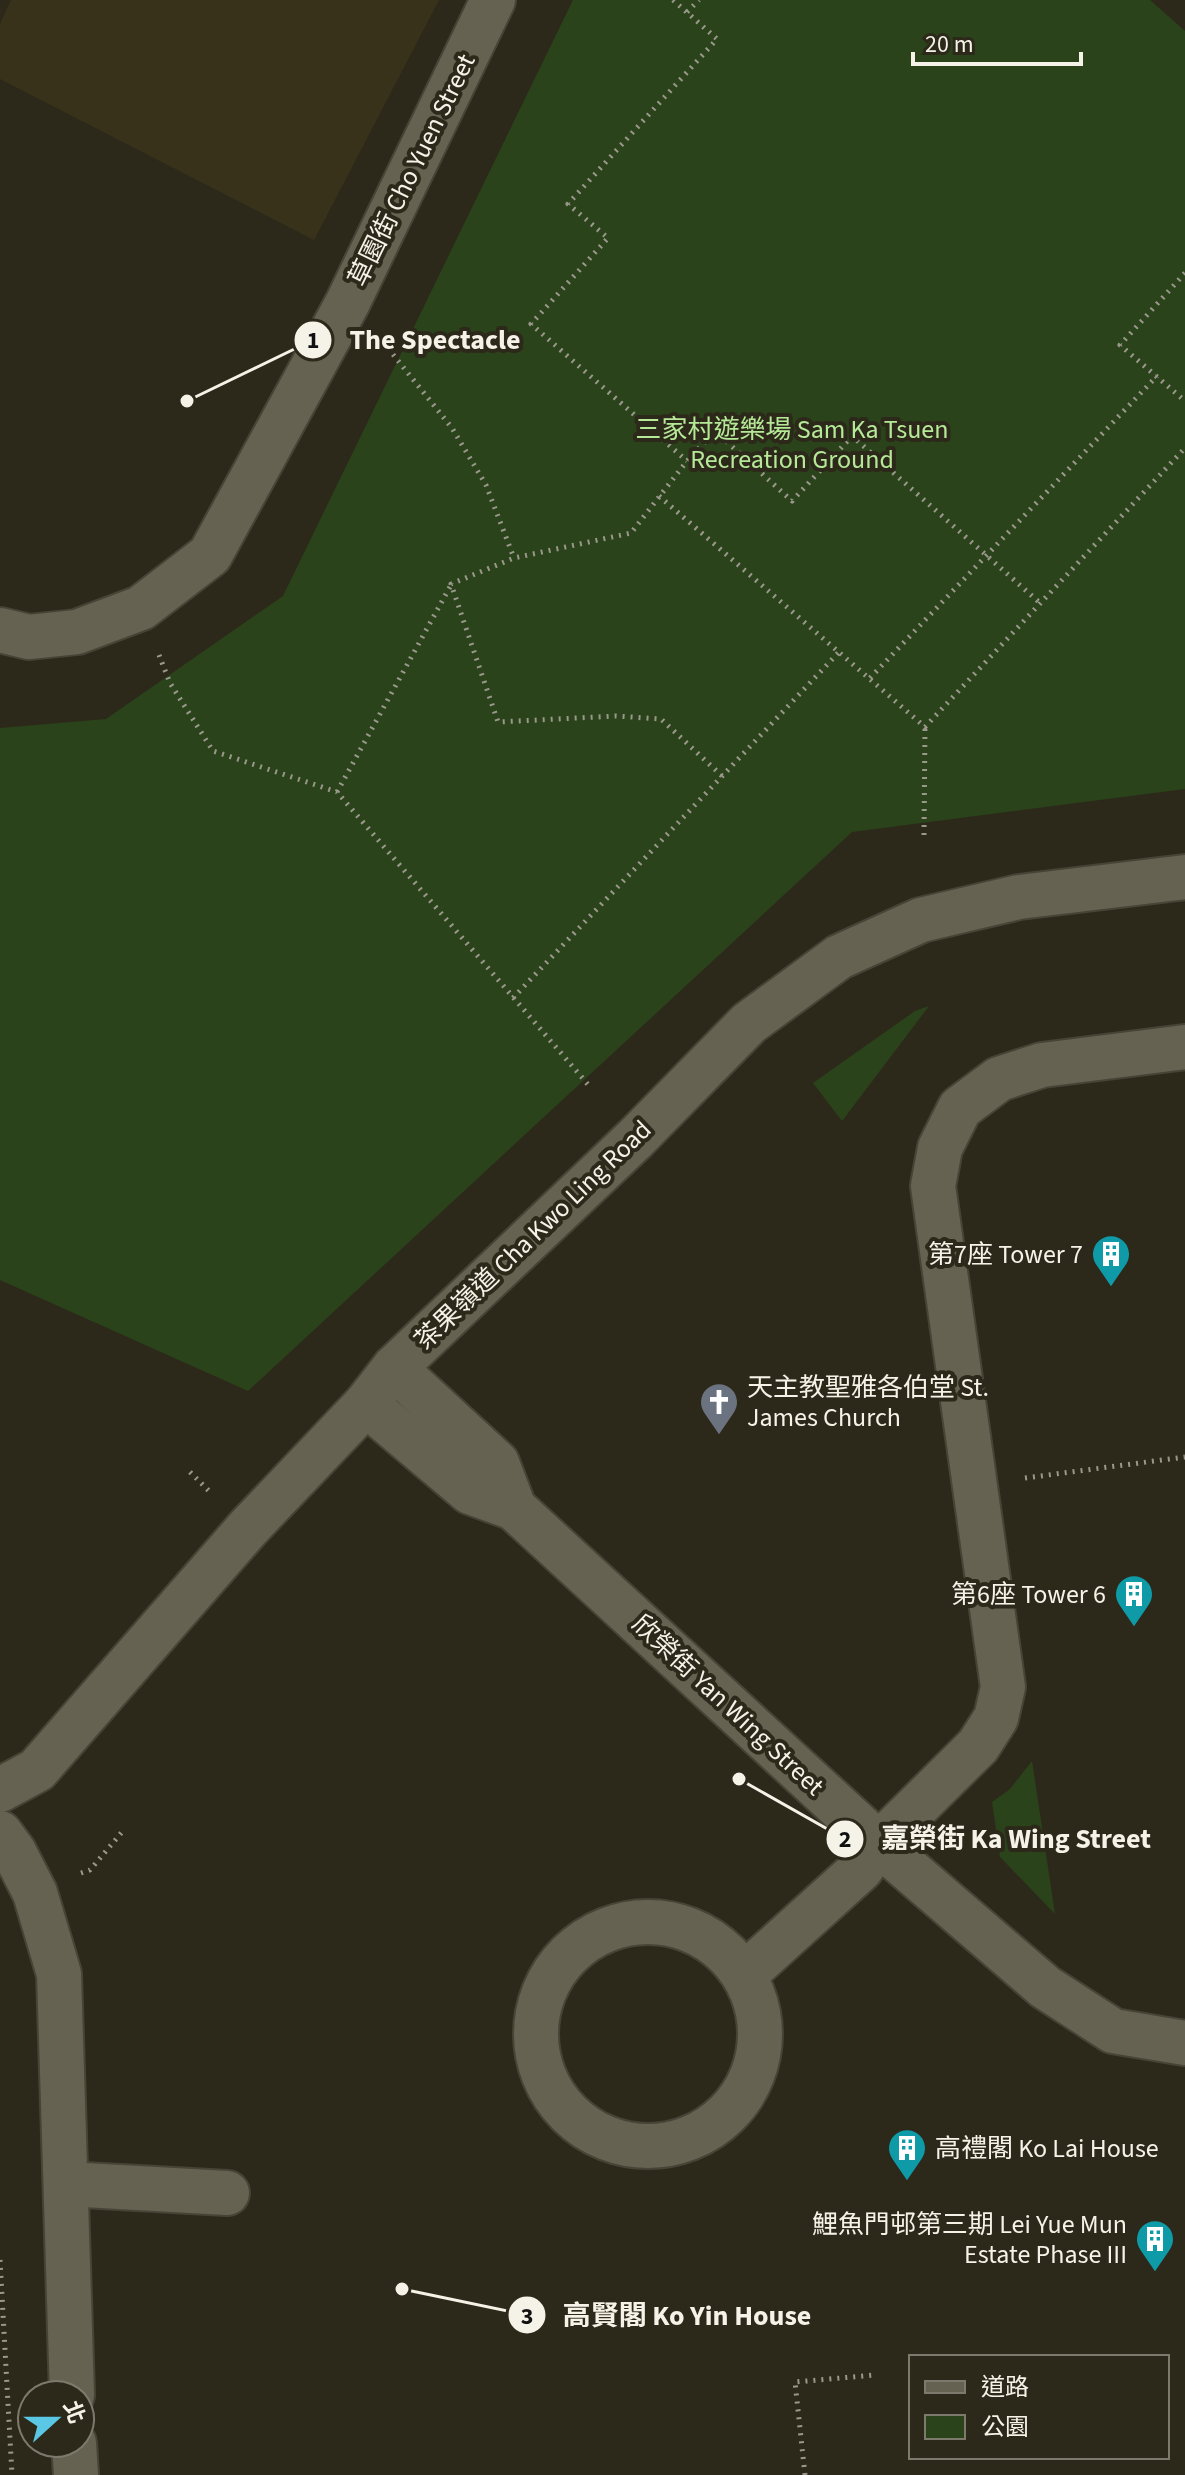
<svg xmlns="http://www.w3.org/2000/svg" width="1185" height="2475" font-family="'Source Sans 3','Noto Sans TC',sans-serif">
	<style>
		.built { fill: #38321b }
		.green { fill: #2a431b }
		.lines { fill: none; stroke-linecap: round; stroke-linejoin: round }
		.minor-casing { stroke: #474336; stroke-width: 48 }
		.path { stroke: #9a978b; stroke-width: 5; stroke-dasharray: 2 6; stroke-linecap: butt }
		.minor { stroke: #666251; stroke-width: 44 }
		.labels { text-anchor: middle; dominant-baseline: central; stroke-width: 8; stroke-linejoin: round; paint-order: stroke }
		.street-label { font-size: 26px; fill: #f5f2e8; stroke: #2d291a }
		.park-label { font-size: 26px; fill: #b5e998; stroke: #2d291a }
		.poi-label { font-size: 26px; fill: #f5f2e8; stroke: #2d291a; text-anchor: end }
		.leader { fill: none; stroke: #f5f2e8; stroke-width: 3 }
		.callout-dot { fill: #f5f2e8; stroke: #2d291a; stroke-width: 3 }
		.mark-label { font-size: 24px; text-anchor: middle; font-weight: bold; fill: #111 }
		.callout-label { font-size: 28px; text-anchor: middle; font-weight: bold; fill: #f5f2e8; stroke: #2d291a; stroke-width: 8; stroke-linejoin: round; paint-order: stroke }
	</style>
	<rect width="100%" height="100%" fill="#2d291a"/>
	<!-- built -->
	<path class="built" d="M 11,0 L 439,0 L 314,240 L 0,79 L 0,24 Z"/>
	<!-- green -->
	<g class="green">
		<path d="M 573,0 L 1150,0 L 1185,31 L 1185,789 L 852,832 L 248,1391 L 0,1280 L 0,728 L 106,719 L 283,596 Z"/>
		<path d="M 929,1006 L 842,1121 L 813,1083 L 915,1011 Z"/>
		<path d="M 1032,1761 L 1055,1914 L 1000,1857 L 992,1802 L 1010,1789 Z"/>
	</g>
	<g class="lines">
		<!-- minor casing -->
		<g class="minor-casing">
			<g id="minor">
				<path d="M 0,630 L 29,637 L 77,632 L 141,608 L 210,555 L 348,302 L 493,0"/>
				<path d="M 394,1368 L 497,1463 L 514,1508 L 879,1844 L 1045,1987 L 1113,2031 L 1185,2043"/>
				<path d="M 366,1404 L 470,1492 L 514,1508"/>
				<path d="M 0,1790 L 37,1770 L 248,1528 L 366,1404 L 394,1368 L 636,1138 L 749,1023 L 839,957 L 921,920 L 1019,897 L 1185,877"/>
				<path d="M 0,1833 L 14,1852 L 35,1893 L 59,1974 L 72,2395"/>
				<circle cx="648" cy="2034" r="112"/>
				<path d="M 744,1975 L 861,1869 L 879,1844 L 978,1746 L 996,1718 L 1003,1687 L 933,1186 L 940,1148 L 960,1108 L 999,1079 L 1042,1065 L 1185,1047"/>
				<path d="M 66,2184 L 227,2193"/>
				<path d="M 74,2443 L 76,2475"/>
			</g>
		</g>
		<!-- path -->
		<g class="path">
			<path d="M 673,0 L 717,39 L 568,204 L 608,238 L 531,324 L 687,461"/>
			<path d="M 687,12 L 699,0"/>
			<path d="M 1185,273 L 1120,345 L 1185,401"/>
			<path d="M 383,342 L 452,428 L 486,485 L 514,558"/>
			<path d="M 659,496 L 925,727 L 1185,448"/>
			<path d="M 159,655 L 170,683 L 213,751 L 337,792 L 591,1088"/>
			<path d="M 870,678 L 1157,376"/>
			<path d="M 722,776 L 661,719 L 616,716 L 498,722 L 451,584 L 514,558 L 631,533 L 687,461 L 715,431 L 792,501 L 852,436 L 1040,603"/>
			<path d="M 337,792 L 451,585"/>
			<path d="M 924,835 L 925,727"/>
			<path d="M 513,998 L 840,651"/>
			<path d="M 190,1472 L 212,1494"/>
			<path d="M 1025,1478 L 1185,1457"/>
			<path d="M 81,1873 L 90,1870 L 122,1832"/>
			<path d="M 0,2260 L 12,2475"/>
			<path d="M 805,2475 L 795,2382 L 875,2375"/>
		</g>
		<!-- minor -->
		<use href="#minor" class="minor"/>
	</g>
	<!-- icons -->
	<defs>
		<g id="building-pin" transform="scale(2)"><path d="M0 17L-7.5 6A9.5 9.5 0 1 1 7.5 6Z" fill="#0f9aa8" stroke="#2d291a"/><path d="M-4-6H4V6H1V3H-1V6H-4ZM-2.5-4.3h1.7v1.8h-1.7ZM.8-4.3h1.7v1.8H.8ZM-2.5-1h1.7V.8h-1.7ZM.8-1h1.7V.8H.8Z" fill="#fff"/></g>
		<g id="church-pin" transform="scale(2)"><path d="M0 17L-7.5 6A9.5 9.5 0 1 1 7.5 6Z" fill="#6b7280" stroke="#2d291a"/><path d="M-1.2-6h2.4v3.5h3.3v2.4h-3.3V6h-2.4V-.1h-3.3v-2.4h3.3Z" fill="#fff"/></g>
	</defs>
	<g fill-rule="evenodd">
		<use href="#building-pin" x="1111" y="1254"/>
		<use href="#church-pin" x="719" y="1402"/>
		<use href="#building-pin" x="1134" y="1594"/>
		<use href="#building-pin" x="907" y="2148"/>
		<use href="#building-pin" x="1155" y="2239"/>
	</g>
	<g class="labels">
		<!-- street labels -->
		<g class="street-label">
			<text transform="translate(412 170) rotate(-64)">草園街 Cho Yuen Street</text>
			<text transform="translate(533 1235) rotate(-44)">茶果嶺道 Cha Kwo Ling Road</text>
			<text transform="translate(728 1705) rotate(43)">欣榮街 Yan Wing Street</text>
		</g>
		<!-- park labels -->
		<g class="park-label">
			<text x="792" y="429">三家村遊樂場 Sam Ka Tsuen<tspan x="792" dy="30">Recreation Ground</tspan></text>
		</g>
		<!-- poi labels -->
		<g class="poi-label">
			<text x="1083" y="1254">第7座 Tower 7</text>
			<text x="747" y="1387" text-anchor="start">天主教聖雅各伯堂 St.<tspan x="747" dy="30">James Church</tspan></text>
			<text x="1106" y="1594">第6座 Tower 6</text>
			<text x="935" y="2148" text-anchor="start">高禮閣 Ko Lai House</text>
			<text x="1127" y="2224">鯉魚門邨第三期 Lei Yue Mun<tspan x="1127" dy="30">Estate Phase III</tspan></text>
		</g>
	</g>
	<!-- callouts -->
	<path class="leader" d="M187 401L313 340M739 1779L845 1839M402 2289L527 2315"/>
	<g class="callout-dot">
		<circle cx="187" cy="401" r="8"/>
		<circle cx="739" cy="1779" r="8"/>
		<circle cx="402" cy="2289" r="8"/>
		<circle cx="313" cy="340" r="20"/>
		<circle cx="845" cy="1839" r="20"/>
		<circle cx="527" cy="2315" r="20"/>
	</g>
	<g class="mark-label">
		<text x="313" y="348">1</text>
		<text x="845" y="1847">2</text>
		<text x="527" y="2324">3</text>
	</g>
	<g class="callout-label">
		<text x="435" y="349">The Spectacle</text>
		<text x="1016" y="1848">嘉榮街 Ka Wing Street</text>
		<text x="687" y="2325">高賢閣 Ko Yin House</text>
	</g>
	<!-- legend -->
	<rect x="909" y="2355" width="260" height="104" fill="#2d291a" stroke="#7d796c" stroke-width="2"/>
	<rect x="925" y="2381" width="40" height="12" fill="#666251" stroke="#7d796c" stroke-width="2"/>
	<text x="981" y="2395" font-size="24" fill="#f5f2e8">道路</text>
	<rect x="925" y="2415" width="40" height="24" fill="#2a431b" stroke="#7d796c" stroke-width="2"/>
	<text x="981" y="2435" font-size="24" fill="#f5f2e8">公園</text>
	<!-- north arrow -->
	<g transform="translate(56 2419) rotate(69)"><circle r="38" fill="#2d291a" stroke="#7d796c" stroke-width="2"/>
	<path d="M0-6L14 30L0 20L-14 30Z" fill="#5ac8e5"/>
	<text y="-12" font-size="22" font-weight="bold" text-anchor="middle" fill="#f5f2e8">北</text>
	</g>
	<!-- scale -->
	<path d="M913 52v12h168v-12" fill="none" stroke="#f5f2e8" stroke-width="4"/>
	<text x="925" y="52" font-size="24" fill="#f5f2e8" stroke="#2d291a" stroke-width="6" paint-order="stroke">20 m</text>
</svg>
